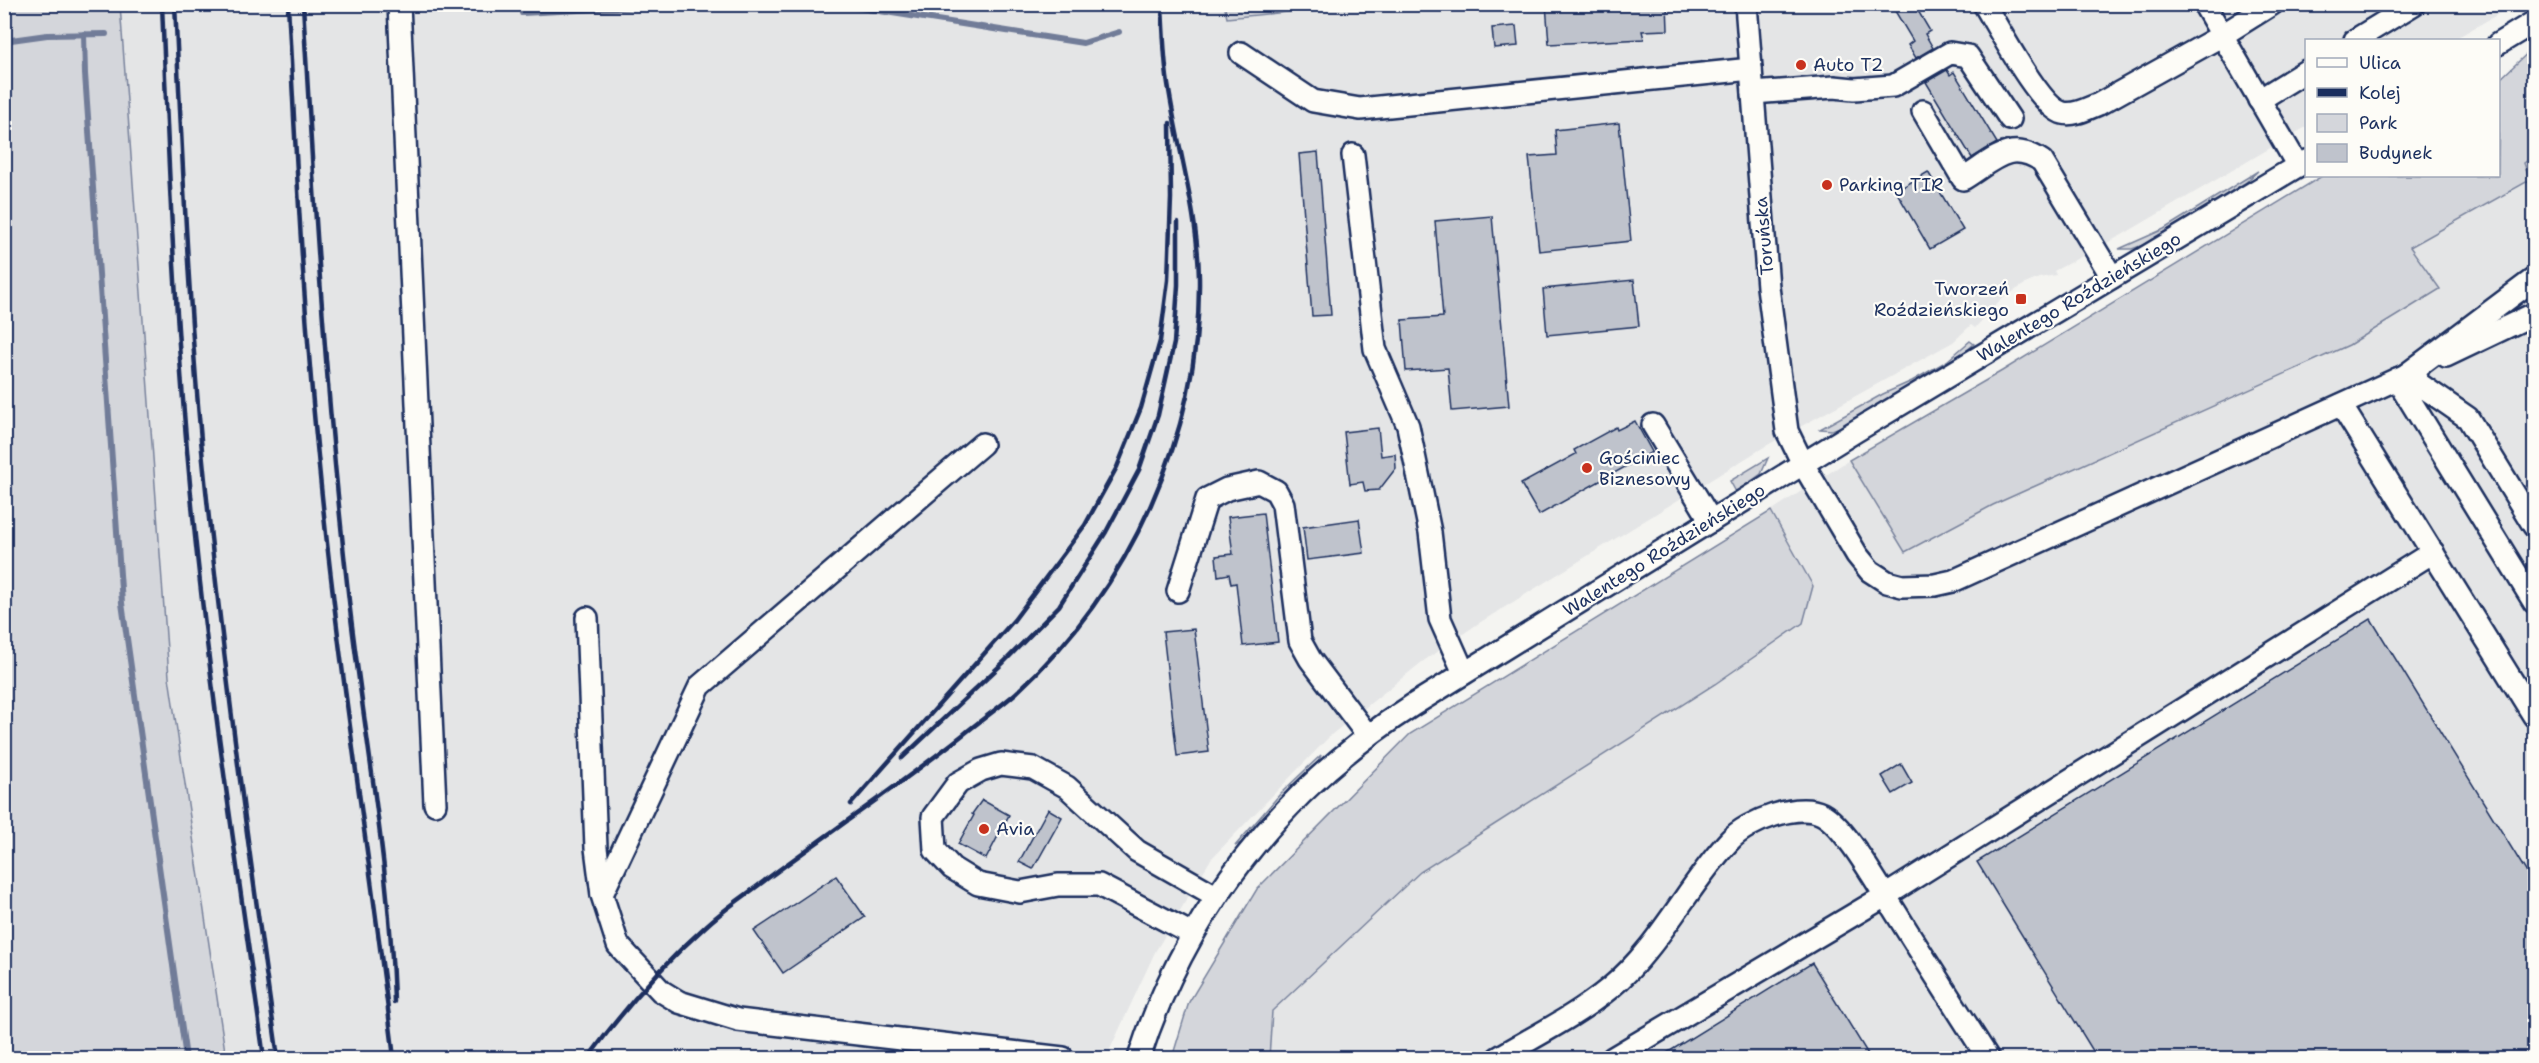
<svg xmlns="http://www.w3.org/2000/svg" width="2539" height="1063" font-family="'Shantell Sans',sans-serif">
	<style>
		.built { fill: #e4e5e6 }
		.green { fill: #d4d6db; stroke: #78829c; stroke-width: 1.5 }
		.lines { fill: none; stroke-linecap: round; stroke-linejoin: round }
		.stream { stroke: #717c98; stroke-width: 6 }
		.building { fill: #bfc3cc; stroke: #1b2f5e; stroke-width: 1.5 }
		.minor-casing { stroke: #1b2f5e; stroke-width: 26 }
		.minor { stroke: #fdfcf7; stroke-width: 21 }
		.rail { stroke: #1b2f5e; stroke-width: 4.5 }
		.poi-dot { fill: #c8321e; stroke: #fdfcf7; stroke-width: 2 }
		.labels { text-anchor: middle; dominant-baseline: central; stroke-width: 4.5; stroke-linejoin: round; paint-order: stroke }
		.poi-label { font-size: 18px; fill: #1b2f5e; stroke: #fdfcf7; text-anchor: start }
		.street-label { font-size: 18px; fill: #1b2f5e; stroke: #fdfcf7 }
	</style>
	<rect width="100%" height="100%" fill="#f4f4f1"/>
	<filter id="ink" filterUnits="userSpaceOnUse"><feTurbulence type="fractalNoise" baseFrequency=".0167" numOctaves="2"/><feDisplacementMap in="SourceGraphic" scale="12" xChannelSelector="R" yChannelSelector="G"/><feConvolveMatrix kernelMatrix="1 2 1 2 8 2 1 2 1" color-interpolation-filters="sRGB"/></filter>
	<g filter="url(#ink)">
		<!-- built -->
		<g class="built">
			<path d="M 120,5 L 2514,5 L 2453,40 L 2306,40 L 2306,127 L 2122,235 L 2054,271 L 2056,275 L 2039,278 L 2025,284 L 2000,300 L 1975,328 L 1971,325 L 1953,342 L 1764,447 L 1479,623 L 1422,662 L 1331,735 L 1211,859 L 1155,952 L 1106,1058 L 226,1058 L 169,677 Z"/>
			<path d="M 2534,156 L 2534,1058 L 1269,1058 L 1272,1011 L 1420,872 L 1715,684 L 1813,586 L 1771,511 L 1849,460 L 1905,552 L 1993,505 L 2349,345 L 2439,289 L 2410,247 L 2530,180 L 2524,163 Z"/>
		</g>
		<!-- green -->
		<g class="green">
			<path d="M 5,4 L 120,5 L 169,677 L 226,1058 L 5,1058 Z"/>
			<path d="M 1224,4 L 1356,4 L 1356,5 L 1227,18 Z"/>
			<path d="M 2534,47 L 2534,156 L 2524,163 L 2530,180 L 2410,247 L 2440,289 L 2349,345 L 1993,505 L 1905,552 L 1849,460 L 2002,371 L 2322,176 L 2498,176 L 2499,80 Z"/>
			<path d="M 2258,171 L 2245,183 L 2143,245 L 2132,249 L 2119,249 L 2164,229 Z"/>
			<path d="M 1970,341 L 1974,344 L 1966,351 L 1843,426 L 1832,430 L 1820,429 L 1883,394 L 1912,381 L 1947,361 Z"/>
			<path d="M 1768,458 L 1761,474 L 1736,492 L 1730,481 Z"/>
			<path d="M 1771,511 L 1813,586 L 1803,623 L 1715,684 L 1420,872 L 1272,1011 L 1269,1058 L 1172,1058 L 1189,1002 L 1257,889 L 1410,734 Z"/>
			<path d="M 1321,755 L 1319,761 L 1271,808 L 1241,843 L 1235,846 L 1281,793 Z"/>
		</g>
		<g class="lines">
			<!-- stream -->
			<g class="stream">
				<path d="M 835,4 L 1083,43 L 1119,32"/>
				<path d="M 522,13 L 690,4"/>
				<path d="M 84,34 L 85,74 L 122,603 L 186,1058"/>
				<path d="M 4,41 L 47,35 L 106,34"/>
			</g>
		</g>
		<!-- building -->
		<g class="building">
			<path d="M 1546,4 L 1667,4 L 1668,30 L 1642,31 L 1644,39 L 1549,44 Z"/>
			<path d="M 1906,4 L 1914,4 L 1930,31 L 1925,34 L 1933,48 L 1916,58 L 1908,45 L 1913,41 L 1895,11 Z"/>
			<path d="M 1516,26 L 1518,46 L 1494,48 L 1492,28 Z"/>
			<path d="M 1947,70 L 1950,75 L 1954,72 L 1997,143 L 1972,158 L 1926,82 Z"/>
			<path d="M 1619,123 L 1631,241 L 1539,251 L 1529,157 L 1557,155 L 1555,130 Z"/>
			<path d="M 1318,152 L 1331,315 L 1312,316 L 1299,154 Z"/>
			<path d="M 1928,172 L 1963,230 L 1930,249 L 1896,191 Z"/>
			<path d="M 1492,216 L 1509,406 L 1452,411 L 1448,368 L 1406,371 L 1402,320 L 1443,317 L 1435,221 Z"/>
			<path d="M 1634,280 L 1639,326 L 1547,335 L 1543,289 Z"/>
			<path d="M 1635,421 L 1652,452 L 1539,515 L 1521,484 L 1576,454 L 1574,450 L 1616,427 L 1617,430 Z"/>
			<path d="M 1378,428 L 1381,456 L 1395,454 L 1396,468 L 1379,490 L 1365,491 L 1363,482 L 1350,484 L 1344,432 Z"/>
			<path d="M 1263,513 L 1278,642 L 1243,646 L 1236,583 L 1231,584 L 1229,574 L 1218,576 L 1216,556 L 1233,554 L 1228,517 Z"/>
			<path d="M 1359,519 L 1364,553 L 1307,560 L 1303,527 Z"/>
			<path d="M 2371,619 L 2535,886 L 2535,1059 L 2098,1059 L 1977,862 Z"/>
			<path d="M 1194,629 L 1209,752 L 1177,756 L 1163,632 Z"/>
			<path d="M 1901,764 L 1912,783 L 1893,794 L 1882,776 Z"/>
			<path d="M 982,800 L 1009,815 L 986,859 L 958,844 L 974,815 L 972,814 Z"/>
			<path d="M 1048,809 L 1062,817 L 1033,869 L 1019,862 Z"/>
			<path d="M 836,876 L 865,917 L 783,973 L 754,931 Z"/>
			<path d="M 1812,963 L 1871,1059 L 1657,1059 Z"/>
		</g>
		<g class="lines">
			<!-- minor casing -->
			<g class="minor-casing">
				<g id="minor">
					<path d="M 399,4 L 435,804"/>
					<path d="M 1746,4 L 1768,287 L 1787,431 L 1803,464 L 1857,555 L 1870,571 L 1887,582 L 1902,586 L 1935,585 L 1953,581 L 2406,375 L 2534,279"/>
					<path d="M 1984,4 C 1998,27 2040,108 2063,113 C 2075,116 2088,108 2099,104 L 2221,36 L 2272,4"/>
					<path d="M 2204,4 L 2298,166"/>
					<path d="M 2355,40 L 2414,4"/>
					<path d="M 2498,44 L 2534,22"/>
					<path d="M 1241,53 L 1313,101 L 1360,109 L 1751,69"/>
					<path d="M 1753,93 L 1834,87 L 1854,89 L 1893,86 L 1950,53 L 1968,56 L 2010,119"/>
					<path d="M 2259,100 L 2306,71"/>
					<path d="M 1923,111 L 1963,179 C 1993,161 2009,139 2042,161 L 2112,277"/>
					<path d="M 1353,155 L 1375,349 L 1408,426 L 1430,532 L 1440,619 L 1464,673"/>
					<path d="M 2446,356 L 2534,314"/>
					<path d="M 2418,369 L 2406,375 L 2468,418 L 2534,526"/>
					<path d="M 2397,379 L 2534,602"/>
					<path d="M 2341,405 L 2534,716"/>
					<path d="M 1653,425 L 1711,521"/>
					<path d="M 1178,591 L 1207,499 L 1227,489 L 1259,482 L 1276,491 L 1283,504 L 1300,641 L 1310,659 L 1368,736"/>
					<path d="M 587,618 L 596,848 L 602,895 L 618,945 L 661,991 L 679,1002 L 738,1020 L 1063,1058"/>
					<path d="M 602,894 L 700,686 L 982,444"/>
					<path d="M 1192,934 L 1099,885 L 1058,885 L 1020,892 L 978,884 L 952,868 L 935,850 L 933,817 L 958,783 L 981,770 L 1001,764 L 1033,768 L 1067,787 L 1137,851 L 1216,896"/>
					<path d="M 1139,1058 C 1186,911 1283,788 1413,705 L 1856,431 L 2306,161"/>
					<path d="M 1498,1058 C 1535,1036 1576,1016 1610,988 C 1659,948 1687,886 1730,840 C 1747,821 1798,802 1822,814 C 1846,827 1877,884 1893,908 C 1924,958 1956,1008 1988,1058"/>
					<path d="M 1613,1058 L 1885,896 L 2433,552"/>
				</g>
			</g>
			<!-- minor -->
			<use href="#minor" class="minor"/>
			<!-- rail -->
			<g class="rail">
				<path d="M 162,4 C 169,182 177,359 195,536 C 213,711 240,884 264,1058"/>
				<path d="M 175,4 C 182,150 188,295 201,440 C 221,647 249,853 278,1058"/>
				<path d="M 288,4 C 296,155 303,306 318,456 C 337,658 370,857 394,1058"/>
				<path d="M 303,4 C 314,201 326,396 348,592 C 363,728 390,864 394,1002"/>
				<path d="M 902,758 L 1004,662 L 1059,606 L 1106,532 L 1139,470 L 1158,415 L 1174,343 L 1178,285 L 1178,222"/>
				<path d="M 851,804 L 1014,620 L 1085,525 L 1117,467 L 1141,408 L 1160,341 L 1168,280 L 1171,198 L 1170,123"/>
				<path d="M 588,1058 C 623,1010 661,966 706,926 C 725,908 748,894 768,878 C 833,830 901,784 964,734 C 981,720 1000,707 1016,693 C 1130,589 1201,433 1199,278 C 1198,209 1176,144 1167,77 C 1164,53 1163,28 1162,4"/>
			</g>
		</g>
	</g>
	<!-- markers -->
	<g class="poi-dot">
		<circle cx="1801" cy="65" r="6"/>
		<circle cx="1827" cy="185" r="6"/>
		<rect x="2015" y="293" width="12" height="12" rx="3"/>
		<circle cx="1587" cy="468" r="6"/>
		<circle cx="984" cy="829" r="6"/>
	</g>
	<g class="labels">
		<!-- poi labels -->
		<g class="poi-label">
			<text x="1813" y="65">Auto T2</text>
			<text x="1839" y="185">Parking TIR</text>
			<text x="2009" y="289" text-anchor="end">Tworzeń<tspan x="2009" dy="21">Roździeńskiego</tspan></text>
			<text x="1599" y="458">Gościniec<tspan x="1599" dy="21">Biznesowy</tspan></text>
			<text x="996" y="829">Avia</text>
		</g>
		<!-- street labels -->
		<g class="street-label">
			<text transform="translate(1764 236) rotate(-95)">Toruńska</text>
			<text transform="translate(2079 297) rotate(-31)">Walentego Roździeńskiego</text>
			<text transform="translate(1664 550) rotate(-32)">Walentego Roździeńskiego</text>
		</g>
	</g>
	<!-- margin -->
	<rect width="2539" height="1063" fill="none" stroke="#fdfcf7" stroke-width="24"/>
	<rect x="12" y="12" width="2515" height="1039" fill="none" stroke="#1b2f5e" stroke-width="2" filter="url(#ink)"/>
	<!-- legend -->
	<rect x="2305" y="39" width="195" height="138" fill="#fdfcf7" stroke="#a3aaba" stroke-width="1.5"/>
	<rect x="2317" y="58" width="30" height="9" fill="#fdfcf7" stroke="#a3aaba" stroke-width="1.5"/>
	<text x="2359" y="69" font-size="18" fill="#1b2f5e">Ulica</text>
	<rect x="2317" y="88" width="30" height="9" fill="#1b2f5e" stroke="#a3aaba" stroke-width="1.5"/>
	<text x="2359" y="99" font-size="18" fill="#1b2f5e">Kolej</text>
	<rect x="2317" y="114" width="30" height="18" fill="#d4d6db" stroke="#a3aaba" stroke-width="1.5"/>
	<text x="2359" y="129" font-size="18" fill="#1b2f5e">Park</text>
	<rect x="2317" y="144" width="30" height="18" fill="#bfc3cc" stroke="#a3aaba" stroke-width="1.5"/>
	<text x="2359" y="159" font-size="18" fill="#1b2f5e">Budynek</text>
</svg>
